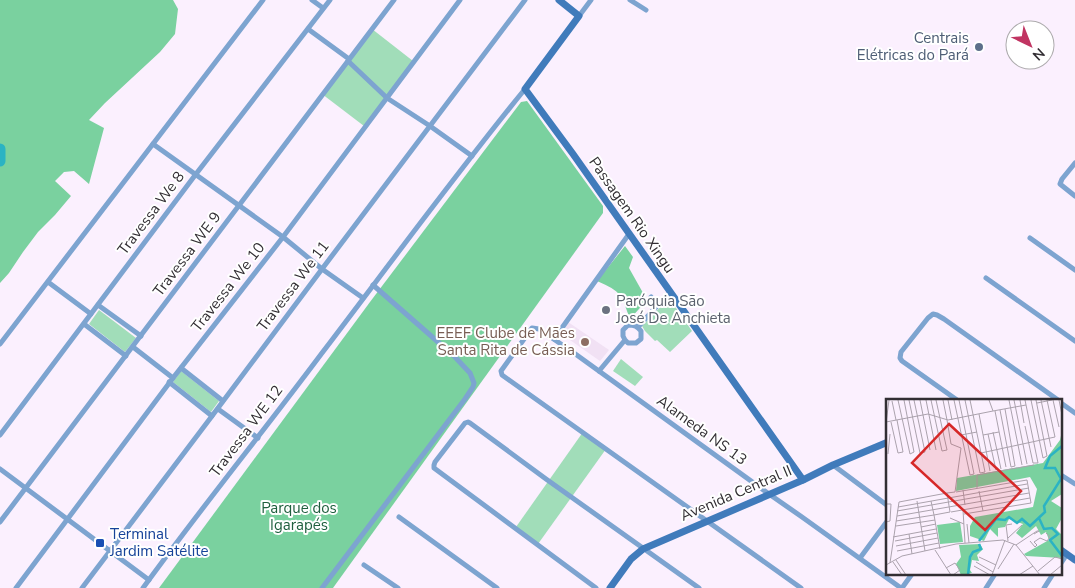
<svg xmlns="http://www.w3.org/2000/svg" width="1075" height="588" font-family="'Nunito Sans',sans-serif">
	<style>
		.built { fill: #f1e1f4 }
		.green { fill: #a1ddb9 }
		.forest { fill: #7ad19f }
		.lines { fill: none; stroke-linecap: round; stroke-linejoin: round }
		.river { stroke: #2bb3c3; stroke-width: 11 }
		.street { stroke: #7da4d0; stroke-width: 5 }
		.secondary { stroke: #407bbb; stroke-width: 7 }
		.service-dot { fill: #5c6f8a; stroke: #fff; stroke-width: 2 }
		.worship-dot { fill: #6b7280; stroke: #fff; stroke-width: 2 }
		.education-dot { fill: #8d6e63; stroke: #fff; stroke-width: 2 }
		.transit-dot { fill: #1a4fb4; stroke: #fff; stroke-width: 2 }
		.labels { text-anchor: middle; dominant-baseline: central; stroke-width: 4; stroke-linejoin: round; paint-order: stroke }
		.service-label { font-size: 15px; fill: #4e5e75; stroke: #fff; text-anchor: end }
		.street-label { font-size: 15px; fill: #322e33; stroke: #fff }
		.worship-label { font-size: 15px; fill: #5b616d; stroke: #fff; text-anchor: start }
		.education-label { font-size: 15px; fill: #785e54; stroke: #fff; text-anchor: end }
		.park-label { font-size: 15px; fill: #1f5f3e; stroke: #fff }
		.transit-label { font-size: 15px; fill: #164399; stroke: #fff; text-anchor: start }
		.inset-river { fill: none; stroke: #2bb3c3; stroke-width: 2.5 }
		.inset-road { fill: none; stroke: #aba2ad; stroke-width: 1 }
		.view { fill: #d62828; fill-opacity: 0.15; stroke: #d62828; stroke-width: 2.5 }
		.inset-edge { fill: none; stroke: #322e33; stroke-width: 2.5 }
	</style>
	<rect width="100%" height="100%" fill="#fbf0fe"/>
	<!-- built -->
	<path class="built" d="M 568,322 L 609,350 L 600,361 L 560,333 Z"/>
	<!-- green -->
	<g class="green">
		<path d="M 372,29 L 413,61 L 364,126 L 322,94 Z"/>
		<path d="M 669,298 L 692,331 L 670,352 L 657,340 L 655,341 L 645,331 L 642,326 Z"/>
		<path d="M 99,310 L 136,338 L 125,352 L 89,324 Z"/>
		<path d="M 621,359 L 643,377 L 635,386 L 613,371 Z"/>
		<path d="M 181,371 L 219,401 L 211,412 L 173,382 Z"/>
		<path d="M 583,432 L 606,449 L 538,544 L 516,527 Z"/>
	</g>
	<!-- forest -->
	<g class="forest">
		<path d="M 0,0 L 173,0 L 178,9 L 175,34 L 160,52 L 105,103 L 89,120 L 104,128 L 89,184 L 74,171 L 64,172 L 55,181 L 71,196 L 55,215 L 38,232 L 23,252 L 9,273 L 0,283 Z"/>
		<path d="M 527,101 L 603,206 L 603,213 L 333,588 L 159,588 L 370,302 L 521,102 Z"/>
		<path d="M 625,246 L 633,257 L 629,268 L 647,300 L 630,319 C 621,294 622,292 597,281 Z"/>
	</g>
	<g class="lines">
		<!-- river -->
		<path class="river" d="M 0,149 L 0,161"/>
		<!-- street -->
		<g class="street">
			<path d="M 312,0 L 323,8"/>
			<path d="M 630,0 L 646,10"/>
			<path d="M 579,16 L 591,0"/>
			<path d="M 308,29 L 349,59"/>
			<path d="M 348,61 L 387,98 L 430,126 L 472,156"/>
			<path d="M 153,144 L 283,237 L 322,269 L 363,298"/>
			<path d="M 1075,163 L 1062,179 L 1060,184 L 1075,196"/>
			<path d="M 1030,238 L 1075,270"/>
			<path d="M 986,278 L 1075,341"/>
			<path d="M 48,282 L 91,314"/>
			<path d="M 98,305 L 141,336"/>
			<path d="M 84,324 L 126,356"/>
			<path d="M 638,327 L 657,306 L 651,297"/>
			<path d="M 554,339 L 629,234"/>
			<path d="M 0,344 L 263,0"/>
			<path d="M 133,347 L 173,378"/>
			<path d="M 181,368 L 223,401"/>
			<path d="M 599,371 L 625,340 L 628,343 L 636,343 L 641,339 L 641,331 C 637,326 635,325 628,325 L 623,330 L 623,336 L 625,340"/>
			<path d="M 169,382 L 212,416"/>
			<path d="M 957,400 L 902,361 L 900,358 L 901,352 L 928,318 L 933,314 L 937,315 L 944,319 L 1058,400"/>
			<path d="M 1061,403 L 1075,413"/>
			<path d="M 218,409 L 258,438"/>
			<path d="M 0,435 L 196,174 L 330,0"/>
			<path d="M 833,465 L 888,506"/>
			<path d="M 0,469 L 149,580"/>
			<path d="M 1061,475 L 1075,484"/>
			<path d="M 399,517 L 497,588"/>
			<path d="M 0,522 L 394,0"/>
			<path d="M 860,558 L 888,520"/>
			<path d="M 1061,563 L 1067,554"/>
			<path d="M 364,565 L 398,588"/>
			<path d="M 16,588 L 173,378 L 283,237 L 460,0"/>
			<path d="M 82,588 L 212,416 L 322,269 L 525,0"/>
			<path d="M 143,588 C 201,508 263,432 322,353 C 389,265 455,175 525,89"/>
			<path d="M 322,588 L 465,399 L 473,387 L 474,383 L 470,373 L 454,356 L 373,285"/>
			<path d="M 596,588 L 434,468 L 434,465 L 435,462 L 465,423 L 468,422 L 470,423 L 546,479 L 699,588"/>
			<path d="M 801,588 L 502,375 L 501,371 L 532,328 L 539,329 L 574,353 L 769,494 L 802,517 L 901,588"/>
			<path d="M 902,588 L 912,574"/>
			<path d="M 986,588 L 995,574"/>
			<path d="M 1044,588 L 1053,574"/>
		</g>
		<!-- secondary -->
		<g class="secondary">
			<path d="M 559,0 L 579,16 L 525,89 L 573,154 L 803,480"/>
			<path d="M 1061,550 L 1075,560"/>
			<path d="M 610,588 L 631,559 L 643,549 L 803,480 L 833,465 L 888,442"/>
		</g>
	</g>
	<!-- markers -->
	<circle class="service-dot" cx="979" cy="47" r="5"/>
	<circle class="worship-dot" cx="606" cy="310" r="5"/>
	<circle class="education-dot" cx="585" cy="342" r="5"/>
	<rect class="transit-dot" x="95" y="538" width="10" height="10" rx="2.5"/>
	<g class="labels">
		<!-- service labels -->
		<g class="service-label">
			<text x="969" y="38">Centrais<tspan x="969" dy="17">Elétricas do Pará</tspan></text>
		</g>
		<!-- street labels -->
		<g class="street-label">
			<text transform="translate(151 213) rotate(-53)">Travessa We 8</text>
			<text transform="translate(632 215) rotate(55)">Passagem Rio Xingu</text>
			<text transform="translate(187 254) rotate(-53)">Travessa WE 9</text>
			<text transform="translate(293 286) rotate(-53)">Travessa We 11</text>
			<text transform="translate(228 287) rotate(-52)">Travessa We 10</text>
			<text transform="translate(702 430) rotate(36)">Alameda NS 13</text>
			<text transform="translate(246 431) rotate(-53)">Travessa WE 12</text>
			<text transform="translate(736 493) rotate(-23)">Avenida Central II</text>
		</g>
		<!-- worship labels -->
		<g class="worship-label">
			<text x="616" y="301">Paróquia São<tspan x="616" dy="17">José De Anchieta</tspan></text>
		</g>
		<!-- education labels -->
		<g class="education-label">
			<text x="575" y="333">EEEF Clube de Mães<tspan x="575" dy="17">Santa Rita de Cássia</tspan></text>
		</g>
		<!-- park labels -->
		<g class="park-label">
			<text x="299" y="508">Parque dos<tspan x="299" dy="17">Igarapés</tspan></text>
		</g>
		<!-- transit labels -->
		<g class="transit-label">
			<text x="110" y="534">Terminal<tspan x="110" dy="17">Jardim Satélite</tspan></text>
		</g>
	</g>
	<!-- overview -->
	<g transform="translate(886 399)">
		<rect width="176" height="176" fill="#fbf0fe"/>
		<path d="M 176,32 L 176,95 L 165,102 L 176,109 L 176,119 L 170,130 L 176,136 L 176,159 L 140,157 L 138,155 L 163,141 L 160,133 L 155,136 L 150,127 L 136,139 L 130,134 L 137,125 L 123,120 L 119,128 L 112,129 L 112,138 L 104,130 L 98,142 L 84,137 L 84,127 L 89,118 L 147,108 L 151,90 L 144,78 L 70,92 L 71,79 L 157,64 L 174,41 ZM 74,123 L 77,143 L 54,145 L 51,126 ZM 94,145 L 97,150 L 91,156 L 93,162 L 86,161 L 84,171 L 86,174 L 75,176 L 70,165 L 75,158 L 73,146 Z" fill="#7ad19f"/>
		<path class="inset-river" d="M 153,119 L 158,130 L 166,129 L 172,135 L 164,141 L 176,157M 93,142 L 110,120 L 119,121 L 123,118 L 131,124 L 136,120 L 144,127 L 159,113 L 158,107 L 175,80 L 169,69 L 159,69 L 164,57 L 176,47M 82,176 L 84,158 L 87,153 L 95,150 L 93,145"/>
		<path class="inset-road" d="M 12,1 L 24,55 L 28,53 L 18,1M 23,1 L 34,54 L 39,53 L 28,1M 34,1 L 44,51M 40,1 L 50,51M 45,1 L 56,52 L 61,51 L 50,1M 57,1 L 61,21M 62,1 L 66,21M 68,1 L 84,76 L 88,75 L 73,1M 79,1 L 94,74 L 99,73 L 84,1M 123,1 L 136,66M 128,1 L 141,65M 134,1 L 138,24M 145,1 L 157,59 L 161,57 L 150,1M 155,1 L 165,48M 167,1 L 173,28M 173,1 L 176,16M 6,2 L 10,21M 151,4 L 166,1M 114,11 L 125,68 L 129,67 L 119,10M 107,12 L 140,6M 109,12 L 120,68M 93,15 L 104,72M 0,23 L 42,15 L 62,21 L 107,12 L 103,1M 5,23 L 12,54 L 17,53 L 11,21M 0,24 L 3,1M 139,27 L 147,64 L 152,64 L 139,1M 107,33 L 115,70M 102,35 L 110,71M 75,36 L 91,33M 97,36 L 113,33M 95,54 L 169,38 L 161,1M 2,55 L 4,35M 91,89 L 91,76 L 148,66M 77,91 L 79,106M 93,92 L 97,112M 70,93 L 141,81 L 145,104 L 78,115M 31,102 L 39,152M 0,105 L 5,105 L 4,122 L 0,123M 12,108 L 141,85M 77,111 L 79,144M 11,112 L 143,89M 65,113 L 144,99M 11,117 L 143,94M 64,119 L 78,125M 10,122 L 48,116 L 45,102M 81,125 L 83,144M 10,127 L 49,121M 35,128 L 50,125M 23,135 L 26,155M 7,138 L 50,130M 122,139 L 136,126M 9,142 L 51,134M 122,142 L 120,126 L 126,125M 144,142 L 149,148 L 151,146 L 148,143 L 154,139 L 161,142 L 164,138 L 160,134M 130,146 L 151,132 L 153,132 L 148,135M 10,147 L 52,139M 54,150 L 48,116 L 64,113 L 61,94 L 69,93 L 75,49 L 65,45 L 61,21M 49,151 L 65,176M 11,152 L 53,144M 93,158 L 110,166M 10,161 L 20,176M 7,163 L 16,176M 90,163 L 107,173M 4,164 L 13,103 L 61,94M 0,166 L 16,157 L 70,145 L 117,141 L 130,146 L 154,176M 88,167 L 104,176M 60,169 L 69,164 L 74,171 L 67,176M 112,170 L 128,145M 152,172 L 169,158 L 176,160M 106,176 L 119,141M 133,176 L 147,167M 164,176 L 176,166"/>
		<path class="view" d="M 63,25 L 135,92 L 99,131 L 26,64 Z"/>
		<rect width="176" height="176" class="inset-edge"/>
	</g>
	<!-- north arrow -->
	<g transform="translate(1030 45) rotate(137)"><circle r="24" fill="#ffffff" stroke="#adabad"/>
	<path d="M0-4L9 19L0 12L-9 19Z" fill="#c13462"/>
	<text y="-8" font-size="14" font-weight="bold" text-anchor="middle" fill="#322e33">N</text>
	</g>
</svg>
